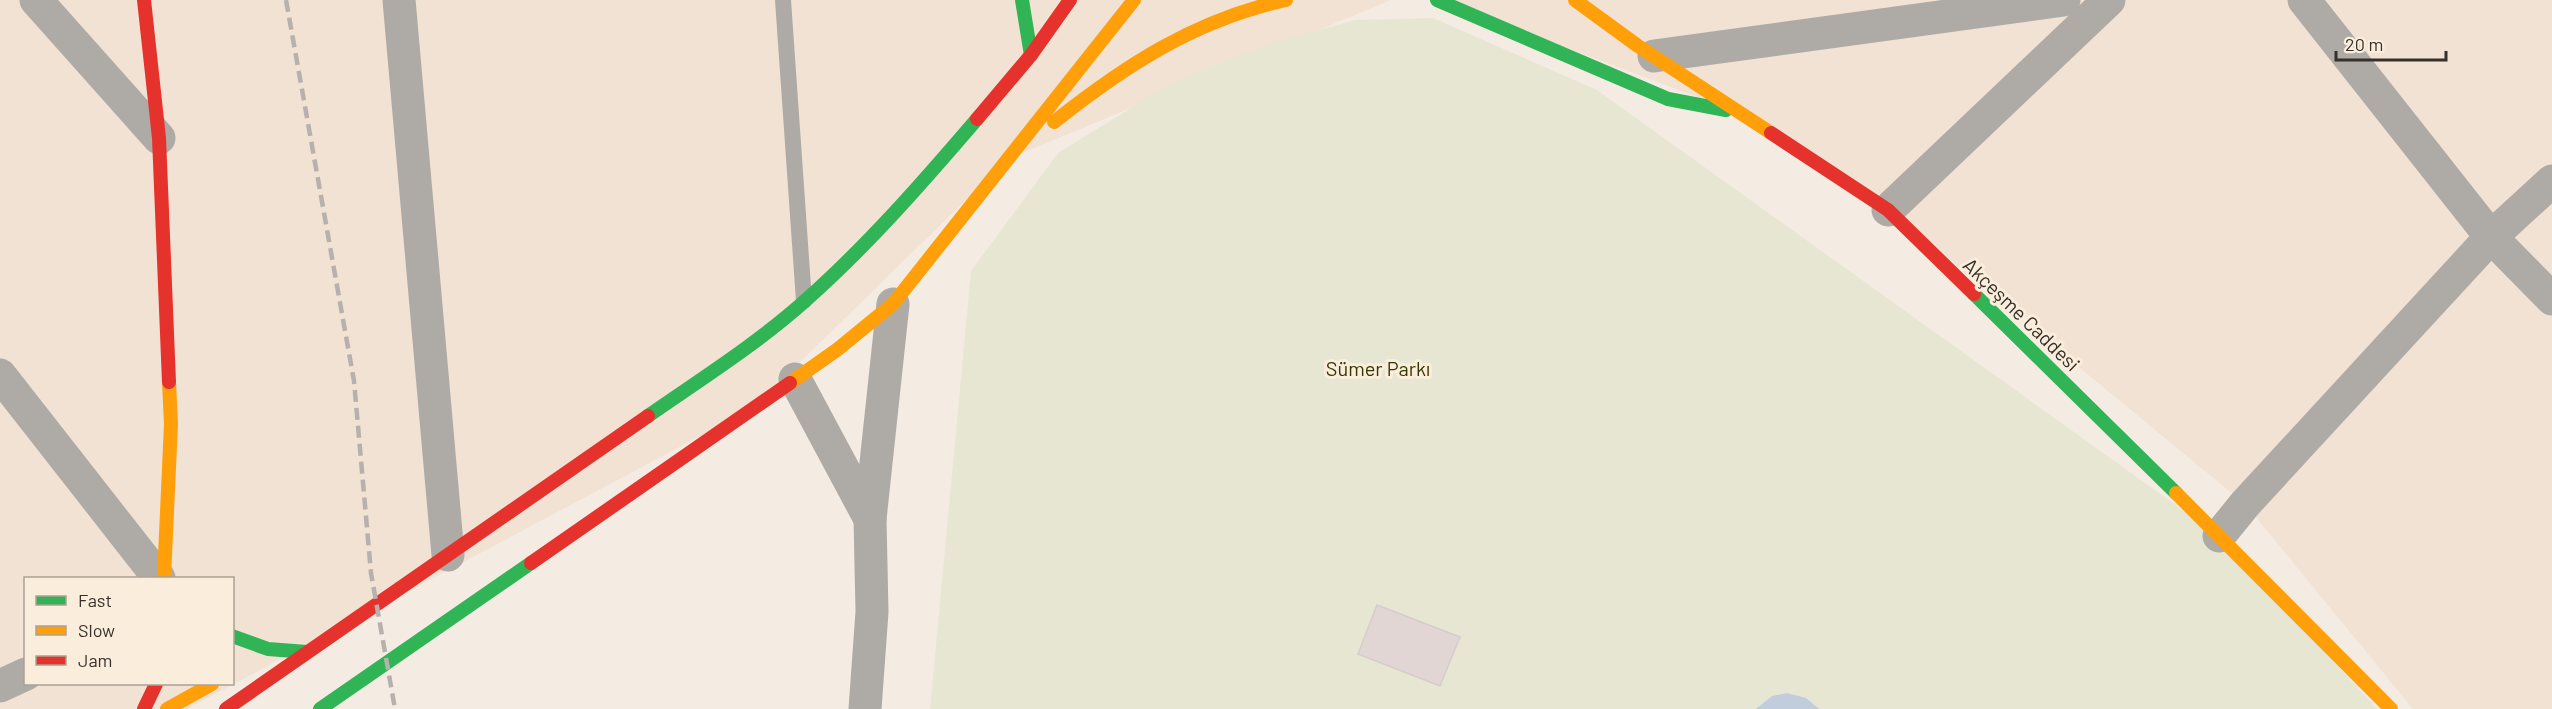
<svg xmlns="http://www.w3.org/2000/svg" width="2552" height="709" font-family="Barlow,sans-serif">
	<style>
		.built { fill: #f1e2d3; fill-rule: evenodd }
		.green { fill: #e7e6d3 }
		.water { fill: #c1ccdc }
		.building { fill: #e1d6d4; stroke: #d5cdcb; stroke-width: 1.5 }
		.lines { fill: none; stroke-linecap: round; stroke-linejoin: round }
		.lane { stroke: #aeaba6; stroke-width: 16 }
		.street { stroke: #aeaba6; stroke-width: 33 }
		.fast { stroke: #30b455; stroke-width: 14 }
		.slow { stroke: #ff9f0a; stroke-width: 14 }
		.jam { stroke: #e5322d; stroke-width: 14 }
		.rail { stroke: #b7b0ac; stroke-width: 4.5; stroke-dasharray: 12 6; stroke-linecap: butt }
		.labels { text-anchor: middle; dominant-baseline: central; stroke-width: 6; stroke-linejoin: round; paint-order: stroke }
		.street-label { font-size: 20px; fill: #36302a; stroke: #fbeddc }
		.park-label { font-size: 20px; fill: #343800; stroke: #fbeddc }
	</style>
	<rect width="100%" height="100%" fill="#f4ece3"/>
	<!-- built -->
	<g class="built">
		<path d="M 0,0 L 1391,0 L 1008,159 L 753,408 L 187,709 L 0,709 ZM 26,578 L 232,578 L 232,684 L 26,684 Z"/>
		<path d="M 1440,0 L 2552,0 L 2552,709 L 2413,709 L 2245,504 L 1888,210 L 1740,113 Z"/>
	</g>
	<!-- green -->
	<path class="green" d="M 1433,18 L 1597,90 L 2219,536 L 2377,709 L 930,709 L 971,271 L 1058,153 L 1170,84 L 1272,43 L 1355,20 Z"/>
	<!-- water -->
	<path class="water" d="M 1787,693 L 1806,698 L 1819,709 L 1756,709 L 1772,696 Z"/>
	<!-- building -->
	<path class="building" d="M 1377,605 L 1460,637 L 1440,686 L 1358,654 Z"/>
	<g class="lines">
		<!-- lane -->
		<path class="lane" d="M 783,0 L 804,301"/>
		<!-- street -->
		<g class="street">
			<path d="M 36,0 L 159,138"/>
			<path d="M 399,0 L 448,555"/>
			<path d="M 2304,0 L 2491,237 L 2552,299"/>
			<path d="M 1654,56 L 2064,0"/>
			<path d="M 1888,210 L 2109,0"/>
			<path d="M 0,375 L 159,578"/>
			<path d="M 795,379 L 870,519"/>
			<path d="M 2219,536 L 2245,504 L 2491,237 L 2552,181"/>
			<path d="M 0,686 L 26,674"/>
			<path d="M 865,709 L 872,612 L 870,519 L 893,304"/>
		</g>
		<!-- fast -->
		<g class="fast">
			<path d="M 1022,0 L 1031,55"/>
			<path d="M 1437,0 L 1668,99 L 1726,110"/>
			<path d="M 1974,294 L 2176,493"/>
			<path d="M 648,416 C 701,379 757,344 806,300 C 868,245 923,182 977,119"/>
			<path d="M 232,636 L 268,649 L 307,652"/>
			<path d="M 320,709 L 531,563"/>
		</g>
		<!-- slow -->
		<g class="slow">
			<path d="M 1575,0 L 1638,46 L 1771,133"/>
			<path d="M 1054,122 C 1126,65 1195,20 1286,0"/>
			<path d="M 790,383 L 838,349 L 893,304 L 1134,0"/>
			<path d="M 2176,493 L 2391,709"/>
			<path d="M 164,578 L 171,424 L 169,382"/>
			<path d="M 167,709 L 212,684"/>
		</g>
		<!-- jam -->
		<g class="jam">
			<path d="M 144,0 L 159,138 L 169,382"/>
			<path d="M 977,119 L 1031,55 L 1070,0"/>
			<path d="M 1771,133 L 1888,210 L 1974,294"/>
			<path d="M 531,563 L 790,383"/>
			<path d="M 144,709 L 156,684"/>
			<path d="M 226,709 L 648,416"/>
		</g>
		<!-- rail -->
		<path class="rail" d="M 286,0 L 354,381 L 371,573 L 395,709"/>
	</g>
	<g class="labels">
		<!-- street labels -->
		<g class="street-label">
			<text transform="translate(2022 314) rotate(44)">Akçeşme Caddesi</text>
		</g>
		<!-- park labels -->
		<g class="park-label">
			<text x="1378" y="368">Sümer Parkı</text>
		</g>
	</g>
	<!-- legend -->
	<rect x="24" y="577" width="210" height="108" fill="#fbeddc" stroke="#aca195" stroke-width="1.5"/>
	<rect x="36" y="596" width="30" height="9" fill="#30b455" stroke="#aca195" stroke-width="1.5"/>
	<text x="78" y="607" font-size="18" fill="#36302a">Fast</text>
	<rect x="36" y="626" width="30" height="9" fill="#ff9f0a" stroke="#aca195" stroke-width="1.5"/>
	<text x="78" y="637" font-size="18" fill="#36302a">Slow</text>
	<rect x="36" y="656" width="30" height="9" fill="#e5322d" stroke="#aca195" stroke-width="1.5"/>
	<text x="78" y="667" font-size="18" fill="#36302a">Jam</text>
	<!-- scale -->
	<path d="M2336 51v9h110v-9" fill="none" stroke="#36302a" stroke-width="3"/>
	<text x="2345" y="51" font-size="18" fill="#36302a" stroke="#fbeddc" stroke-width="4.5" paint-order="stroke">20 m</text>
</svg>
